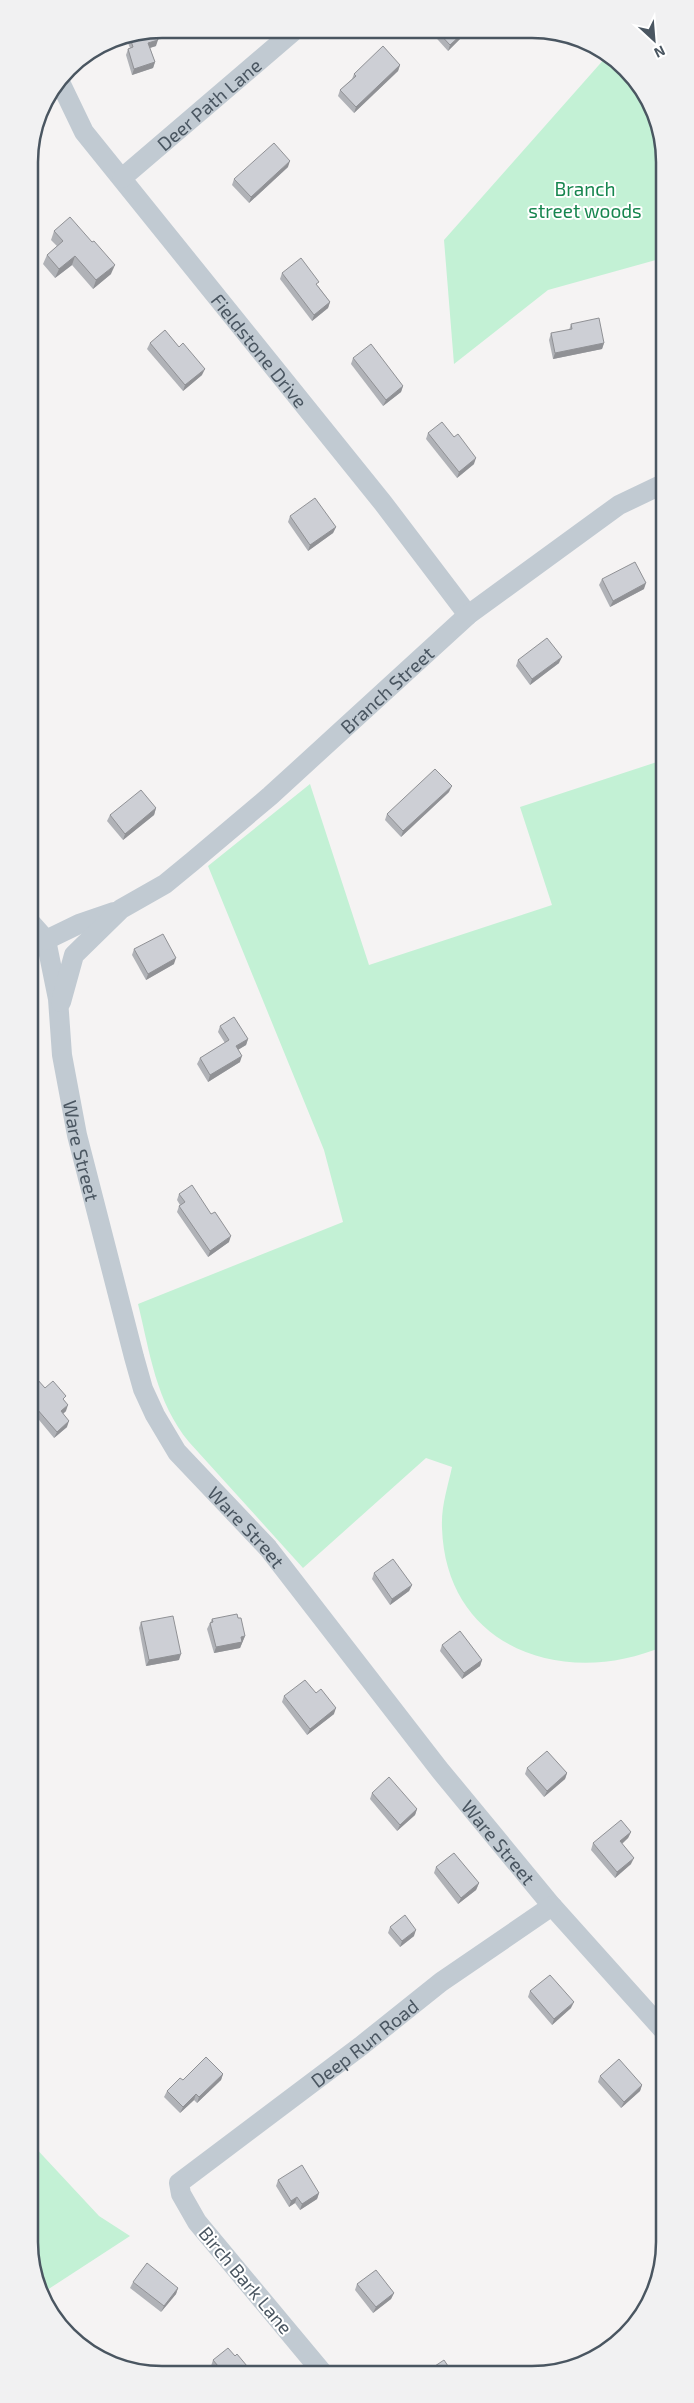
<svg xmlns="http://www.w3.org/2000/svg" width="694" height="2403" font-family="'Exo 2',sans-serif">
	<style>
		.green { fill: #c3f1d5 }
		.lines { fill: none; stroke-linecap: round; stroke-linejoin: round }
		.minor { stroke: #c1cad2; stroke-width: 20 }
		.wall { fill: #b0b2b7 }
		.shaded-wall { fill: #909195 }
		.building { fill: #cdcfd5; stroke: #909195 }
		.labels { text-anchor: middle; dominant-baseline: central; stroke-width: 4; stroke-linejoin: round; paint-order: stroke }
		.street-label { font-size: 19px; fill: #4a5661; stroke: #fff }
		.park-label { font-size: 19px; fill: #17864f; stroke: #fff }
		.rim { fill: none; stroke: #4a5661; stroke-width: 2.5 }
	</style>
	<rect width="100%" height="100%" fill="#f5f3f3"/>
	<!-- green -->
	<g class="green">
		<path d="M 606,57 L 627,68 L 663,136 L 663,258 L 548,290 L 454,364 L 444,240 Z"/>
		<path d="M 663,760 L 664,1646 C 565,1689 446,1649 442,1528 C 441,1506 448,1486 452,1467 L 426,1458 L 303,1568 L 189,1442 C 156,1402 150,1353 138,1304 L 343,1222 L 324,1150 L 208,866 L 310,784 L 369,965 L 552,905 L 520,807 Z"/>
		<path d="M 31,2143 L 99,2216 L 130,2236 L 44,2292 L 31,2267 Z"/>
	</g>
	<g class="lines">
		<!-- minor -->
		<g class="minor">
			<path id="s1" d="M 59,80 L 84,132 L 383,503 L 468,615"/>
			<path id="s2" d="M 122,178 L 295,30"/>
			<path id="s3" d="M 30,922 L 46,940 L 58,999 L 62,1055 L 77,1135 L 134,1357 L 143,1389 L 155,1415 L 177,1452 L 268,1548 L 439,1769 L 552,1906 L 665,2032"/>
			<path d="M 46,940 L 79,924 L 114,912"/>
			<path id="s4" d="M 61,1002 L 74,955 L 121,909 L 165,884 L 193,861 L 270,796 L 468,615 L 619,505 L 663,484"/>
			<path id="s5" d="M 322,2372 L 197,2222 L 181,2194 L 179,2183 L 361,2046 L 441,1982 L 552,1906"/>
		</g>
	</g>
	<!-- wall -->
	<g class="wall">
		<path d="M 155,30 L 156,46 L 150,48 L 155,62 L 153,68 L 132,75 L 126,55 L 128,49 L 130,48 L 125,36 Z"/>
		<path d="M 429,30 L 467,31 L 465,34 L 448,51 Z"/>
		<path d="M 400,65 L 398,71 L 354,113 L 338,96 L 340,90 L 352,79 L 354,74 Z"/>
		<path d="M 288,167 L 249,203 L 232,185 L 234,179 Z"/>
		<path d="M 54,231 L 111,274 L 93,289 L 72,265 L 55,278 L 43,264 L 47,255 L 57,246 L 51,240 Z"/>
		<path d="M 282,273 L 318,286 L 330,302 L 328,308 L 312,321 L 280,279 Z"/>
		<path d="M 571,324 L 604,343 L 602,349 L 553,359 L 549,340 L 551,333 L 569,330 Z"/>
		<path d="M 150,343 L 202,375 L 183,391 L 147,349 Z"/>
		<path d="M 353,358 L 403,386 L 401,392 L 383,406 L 351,364 Z"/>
		<path d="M 428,433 L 474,464 L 457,478 L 426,439 Z"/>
		<path d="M 290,516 L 336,527 L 333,533 L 308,551 L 288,522 Z"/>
		<path d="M 602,579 L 644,589 L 610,607 L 599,585 Z"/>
		<path d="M 518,660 L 559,663 L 530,685 L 516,666 Z"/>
		<path d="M 449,792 L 401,837 L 385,820 L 387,814 Z"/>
		<path d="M 156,808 L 154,815 L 123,840 L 107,821 L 110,815 Z"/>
		<path d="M 134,949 L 174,964 L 146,980 L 132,955 Z"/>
		<path d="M 220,1026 L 248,1039 L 246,1045 L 238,1050 L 240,1062 L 208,1082 L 197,1064 L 200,1058 L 225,1043 L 218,1032 Z"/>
		<path d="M 179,1194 L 229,1242 L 208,1257 L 177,1212 L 179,1206 L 180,1205 L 177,1200 Z"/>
		<path d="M 30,1385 L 45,1388 L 65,1401 L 66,1411 L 63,1414 L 67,1427 L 54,1438 L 30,1409 Z"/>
		<path d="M 374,1573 L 412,1585 L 409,1591 L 390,1605 L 372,1579 Z"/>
		<path d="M 238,1618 L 245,1636 L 240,1648 L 214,1653 L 207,1629 L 212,1619 Z"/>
		<path d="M 141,1622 L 179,1660 L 146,1666 L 139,1628 Z"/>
		<path d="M 442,1645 L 482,1660 L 480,1666 L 462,1679 L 440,1651 Z"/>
		<path d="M 316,1693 L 334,1714 L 307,1735 L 282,1702 L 284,1696 Z"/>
		<path d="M 527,1768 L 567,1773 L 565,1779 L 544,1797 L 525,1774 Z"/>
		<path d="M 372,1793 L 417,1809 L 415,1815 L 397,1831 L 370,1799 Z"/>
		<path d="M 631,1832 L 628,1838 L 622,1844 L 631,1864 L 615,1878 L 591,1850 L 593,1843 Z"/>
		<path d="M 436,1867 L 479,1883 L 476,1890 L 458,1904 L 434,1873 Z"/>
		<path d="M 390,1927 L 414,1936 L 400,1947 L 388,1933 Z"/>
		<path d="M 530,1991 L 571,2008 L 552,2025 L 528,1997 Z"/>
		<path d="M 223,2074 L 221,2080 L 197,2103 L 194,2100 L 180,2113 L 164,2097 L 167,2091 L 183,2080 Z"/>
		<path d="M 600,2076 L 642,2085 L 640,2091 L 621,2108 L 598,2082 Z"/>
		<path d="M 278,2180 L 319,2193 L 317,2199 L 300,2210 L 295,2203 L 289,2207 L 276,2186 Z"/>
		<path d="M 133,2282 L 178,2288 L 176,2294 L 161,2312 L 130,2288 Z"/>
		<path d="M 357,2284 L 394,2293 L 391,2299 L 373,2313 L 355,2290 Z"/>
		<path d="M 235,2356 L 252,2372 L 215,2372 L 211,2366 L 213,2360 Z"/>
	</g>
	<!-- shaded-wall -->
	<g class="shaded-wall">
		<path d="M 465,31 L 467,31 L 465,34 L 448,51 L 450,45 Z"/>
		<path d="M 158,40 L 156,46 L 146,49 L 148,43 Z"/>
		<path d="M 155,62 L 153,68 L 132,75 L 134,69 Z"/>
		<path d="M 400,65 L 398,71 L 354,113 L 356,107 Z"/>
		<path d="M 290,161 L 288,167 L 249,203 L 251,197 Z"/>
		<path d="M 33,164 L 31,170 L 29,171 L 29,166 Z"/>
		<path d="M 75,256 L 72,265 L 55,278 L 59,269 Z"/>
		<path d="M 115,265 L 111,274 L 93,289 L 96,280 Z"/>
		<path d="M 330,302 L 328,308 L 312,321 L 314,315 Z"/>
		<path d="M 604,343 L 602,349 L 553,359 L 555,353 Z"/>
		<path d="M 205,369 L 202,375 L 183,391 L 185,385 Z"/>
		<path d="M 403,386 L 401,392 L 383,406 L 386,400 Z"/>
		<path d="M 476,458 L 474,464 L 457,478 L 459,472 Z"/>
		<path d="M 336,527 L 333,533 L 308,551 L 310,545 Z"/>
		<path d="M 646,583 L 644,589 L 610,607 L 613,601 Z"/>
		<path d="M 562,657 L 559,663 L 530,685 L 532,679 Z"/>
		<path d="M 452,786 L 449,792 L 401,837 L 403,831 Z"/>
		<path d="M 156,808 L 154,815 L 123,840 L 125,834 Z"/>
		<path d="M 176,958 L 174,964 L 146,980 L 148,974 Z"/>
		<path d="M 248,1039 L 246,1045 L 234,1052 L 236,1046 Z"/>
		<path d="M 242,1056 L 240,1062 L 208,1082 L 210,1075 Z"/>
		<path d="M 231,1236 L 229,1242 L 208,1257 L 210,1251 Z"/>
		<path d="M 68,1405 L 66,1411 L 59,1417 L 61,1411 Z"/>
		<path d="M 69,1421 L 67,1427 L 54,1438 L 57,1432 Z"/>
		<path d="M 412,1585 L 409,1591 L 390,1605 L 392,1599 Z"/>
		<path d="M 245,1636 L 240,1648 L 214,1653 L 216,1647 Z"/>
		<path d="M 181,1654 L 179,1660 L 146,1666 L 149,1660 Z"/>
		<path d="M 482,1660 L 480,1666 L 462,1679 L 464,1673 Z"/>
		<path d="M 336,1708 L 334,1714 L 307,1735 L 310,1729 Z"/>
		<path d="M 567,1773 L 565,1779 L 544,1797 L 547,1791 Z"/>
		<path d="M 417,1809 L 415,1815 L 397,1831 L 400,1825 Z"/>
		<path d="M 631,1832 L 628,1838 L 618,1847 L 620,1841 Z"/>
		<path d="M 634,1858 L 631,1864 L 615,1878 L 617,1872 Z"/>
		<path d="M 479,1883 L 476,1890 L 458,1904 L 461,1898 Z"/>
		<path d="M 416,1930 L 414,1936 L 400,1947 L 402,1941 Z"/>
		<path d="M 574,2002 L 571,2008 L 552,2025 L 554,2019 Z"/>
		<path d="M 223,2074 L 221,2080 L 197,2103 L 199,2097 Z"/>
		<path d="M 642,2085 L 640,2091 L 621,2108 L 624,2102 Z"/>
		<path d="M 196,2094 L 194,2100 L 180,2113 L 183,2107 Z"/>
		<path d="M 319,2193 L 317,2199 L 300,2210 L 302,2204 Z"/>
		<path d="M 297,2197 L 295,2203 L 289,2207 L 291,2201 Z"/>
		<path d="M 178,2288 L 176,2294 L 161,2312 L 164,2306 Z"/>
		<path d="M 394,2293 L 391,2299 L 373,2313 L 376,2307 Z"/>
	</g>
	<!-- building -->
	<g class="building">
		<path d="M 155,30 L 158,40 L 148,43 L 155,62 L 134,69 L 128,49 L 133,47 L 129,35 Z"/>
		<path d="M 437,31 L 465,31 L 450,45 Z"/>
		<path d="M 383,46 L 400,65 L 356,107 L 340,90 L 356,76 L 354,74 Z"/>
		<path d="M 274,143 L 290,161 L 251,197 L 234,179 Z"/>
		<path d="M 29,157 L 33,164 L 29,166 Z"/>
		<path d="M 70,217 L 92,242 L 94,241 L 115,265 L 96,280 L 75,256 L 59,269 L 47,255 L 63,241 L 54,231 Z"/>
		<path d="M 301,258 L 319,282 L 316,284 L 330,302 L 314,315 L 282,273 Z"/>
		<path d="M 599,318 L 604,343 L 555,353 L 551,333 L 572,329 L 571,324 Z"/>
		<path d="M 165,330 L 179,347 L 183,343 L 205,369 L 185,385 L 150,343 Z"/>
		<path d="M 371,344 L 403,386 L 386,400 L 353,358 Z"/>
		<path d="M 442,422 L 454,437 L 458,434 L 476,458 L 459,472 L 428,433 Z"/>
		<path d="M 315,498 L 336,527 L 310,545 L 290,516 Z"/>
		<path d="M 635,562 L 646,583 L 613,601 L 602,579 Z"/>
		<path d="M 547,638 L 562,657 L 532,679 L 518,660 Z"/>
		<path d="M 435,769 L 452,786 L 403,831 L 387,814 Z"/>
		<path d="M 141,790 L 156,808 L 125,834 L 110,815 Z"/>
		<path d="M 163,934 L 176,958 L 148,974 L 134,949 Z"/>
		<path d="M 234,1017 L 248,1039 L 236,1046 L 242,1056 L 210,1075 L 200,1058 L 229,1040 L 220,1026 Z"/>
		<path d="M 192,1185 L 211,1214 L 215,1212 L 231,1236 L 210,1251 L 179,1206 L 185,1202 L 179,1194 Z"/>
		<path d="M 37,1379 L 45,1388 L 53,1381 L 66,1396 L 63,1399 L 68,1405 L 61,1411 L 69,1421 L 57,1432 L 30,1401 L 30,1385 Z"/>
		<path d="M 393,1559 L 412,1585 L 392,1599 L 374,1573 Z"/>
		<path d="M 237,1614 L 238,1618 L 241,1618 L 245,1636 L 241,1637 L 242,1642 L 216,1647 L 210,1623 L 213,1622 L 212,1619 Z"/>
		<path d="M 173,1616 L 181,1654 L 149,1660 L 141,1622 Z"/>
		<path d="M 460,1631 L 482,1660 L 464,1673 L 442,1645 Z"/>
		<path d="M 305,1680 L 316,1693 L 321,1689 L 336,1708 L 310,1729 L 284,1696 Z"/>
		<path d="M 547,1751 L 567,1773 L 547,1791 L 527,1768 Z"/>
		<path d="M 389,1777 L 417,1809 L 400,1825 L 372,1793 Z"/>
		<path d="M 621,1820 L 631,1832 L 620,1841 L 634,1858 L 617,1872 L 593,1843 Z"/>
		<path d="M 454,1853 L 479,1883 L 461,1898 L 436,1867 Z"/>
		<path d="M 405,1915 L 416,1930 L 402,1941 L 390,1927 Z"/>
		<path d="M 550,1975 L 574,2002 L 554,2019 L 530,1991 Z"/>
		<path d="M 206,2057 L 223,2074 L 199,2097 L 196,2094 L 183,2107 L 167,2091 L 180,2078 L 183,2080 Z"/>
		<path d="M 619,2059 L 642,2085 L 624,2102 L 600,2076 Z"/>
		<path d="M 302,2165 L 319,2193 L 302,2204 L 297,2197 L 291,2201 L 278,2180 Z"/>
		<path d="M 147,2263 L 178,2288 L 164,2306 L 133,2282 Z"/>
		<path d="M 376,2270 L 394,2293 L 376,2307 L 357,2284 Z"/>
		<path d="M 228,2348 L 235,2356 L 237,2354 L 252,2372 L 223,2372 L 213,2360 Z"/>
		<path d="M 444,2360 L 452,2372 L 426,2372 Z"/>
	</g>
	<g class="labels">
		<!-- street labels -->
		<g class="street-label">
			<text stroke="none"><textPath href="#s2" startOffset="114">Deer Path Lane</textPath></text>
			<text stroke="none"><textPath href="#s1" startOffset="338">Fieldstone Drive</textPath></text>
			<text stroke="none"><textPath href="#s4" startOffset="460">Branch Street</textPath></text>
			<text stroke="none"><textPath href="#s3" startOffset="238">Ware Street</textPath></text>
			<text stroke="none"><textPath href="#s3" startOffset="658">Ware Street</textPath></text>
			<text stroke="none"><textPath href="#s3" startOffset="1062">Ware Street</textPath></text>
			<text stroke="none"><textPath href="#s5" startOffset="471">Deep Run Road</textPath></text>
			<text transform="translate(246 2280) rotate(50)">Birch Bark Lane</text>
		</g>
		<!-- park labels -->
		<g class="park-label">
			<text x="585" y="188">Branch<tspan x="585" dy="22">street woods</tspan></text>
		</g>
	</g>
	<!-- crop -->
	<path d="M0 0H694V2403H0ZM162 38H532A124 124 0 0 1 656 162V2242A124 124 0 0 1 532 2366H162A124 124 0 0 1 38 2242V162A124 124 0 0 1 162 38Z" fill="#f1f1f2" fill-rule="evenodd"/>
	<path class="rim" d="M162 38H532A124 124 0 0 1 656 162V2242A124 124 0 0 1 532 2366H162A124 124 0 0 1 38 2242V162A124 124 0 0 1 162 38Z"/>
	<!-- north arrow -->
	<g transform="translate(654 40) rotate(154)" stroke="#ffffff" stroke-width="4" paint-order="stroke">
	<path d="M0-4L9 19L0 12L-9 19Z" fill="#4a5661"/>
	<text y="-8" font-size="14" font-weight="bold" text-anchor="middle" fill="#4a5661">N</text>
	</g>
</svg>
